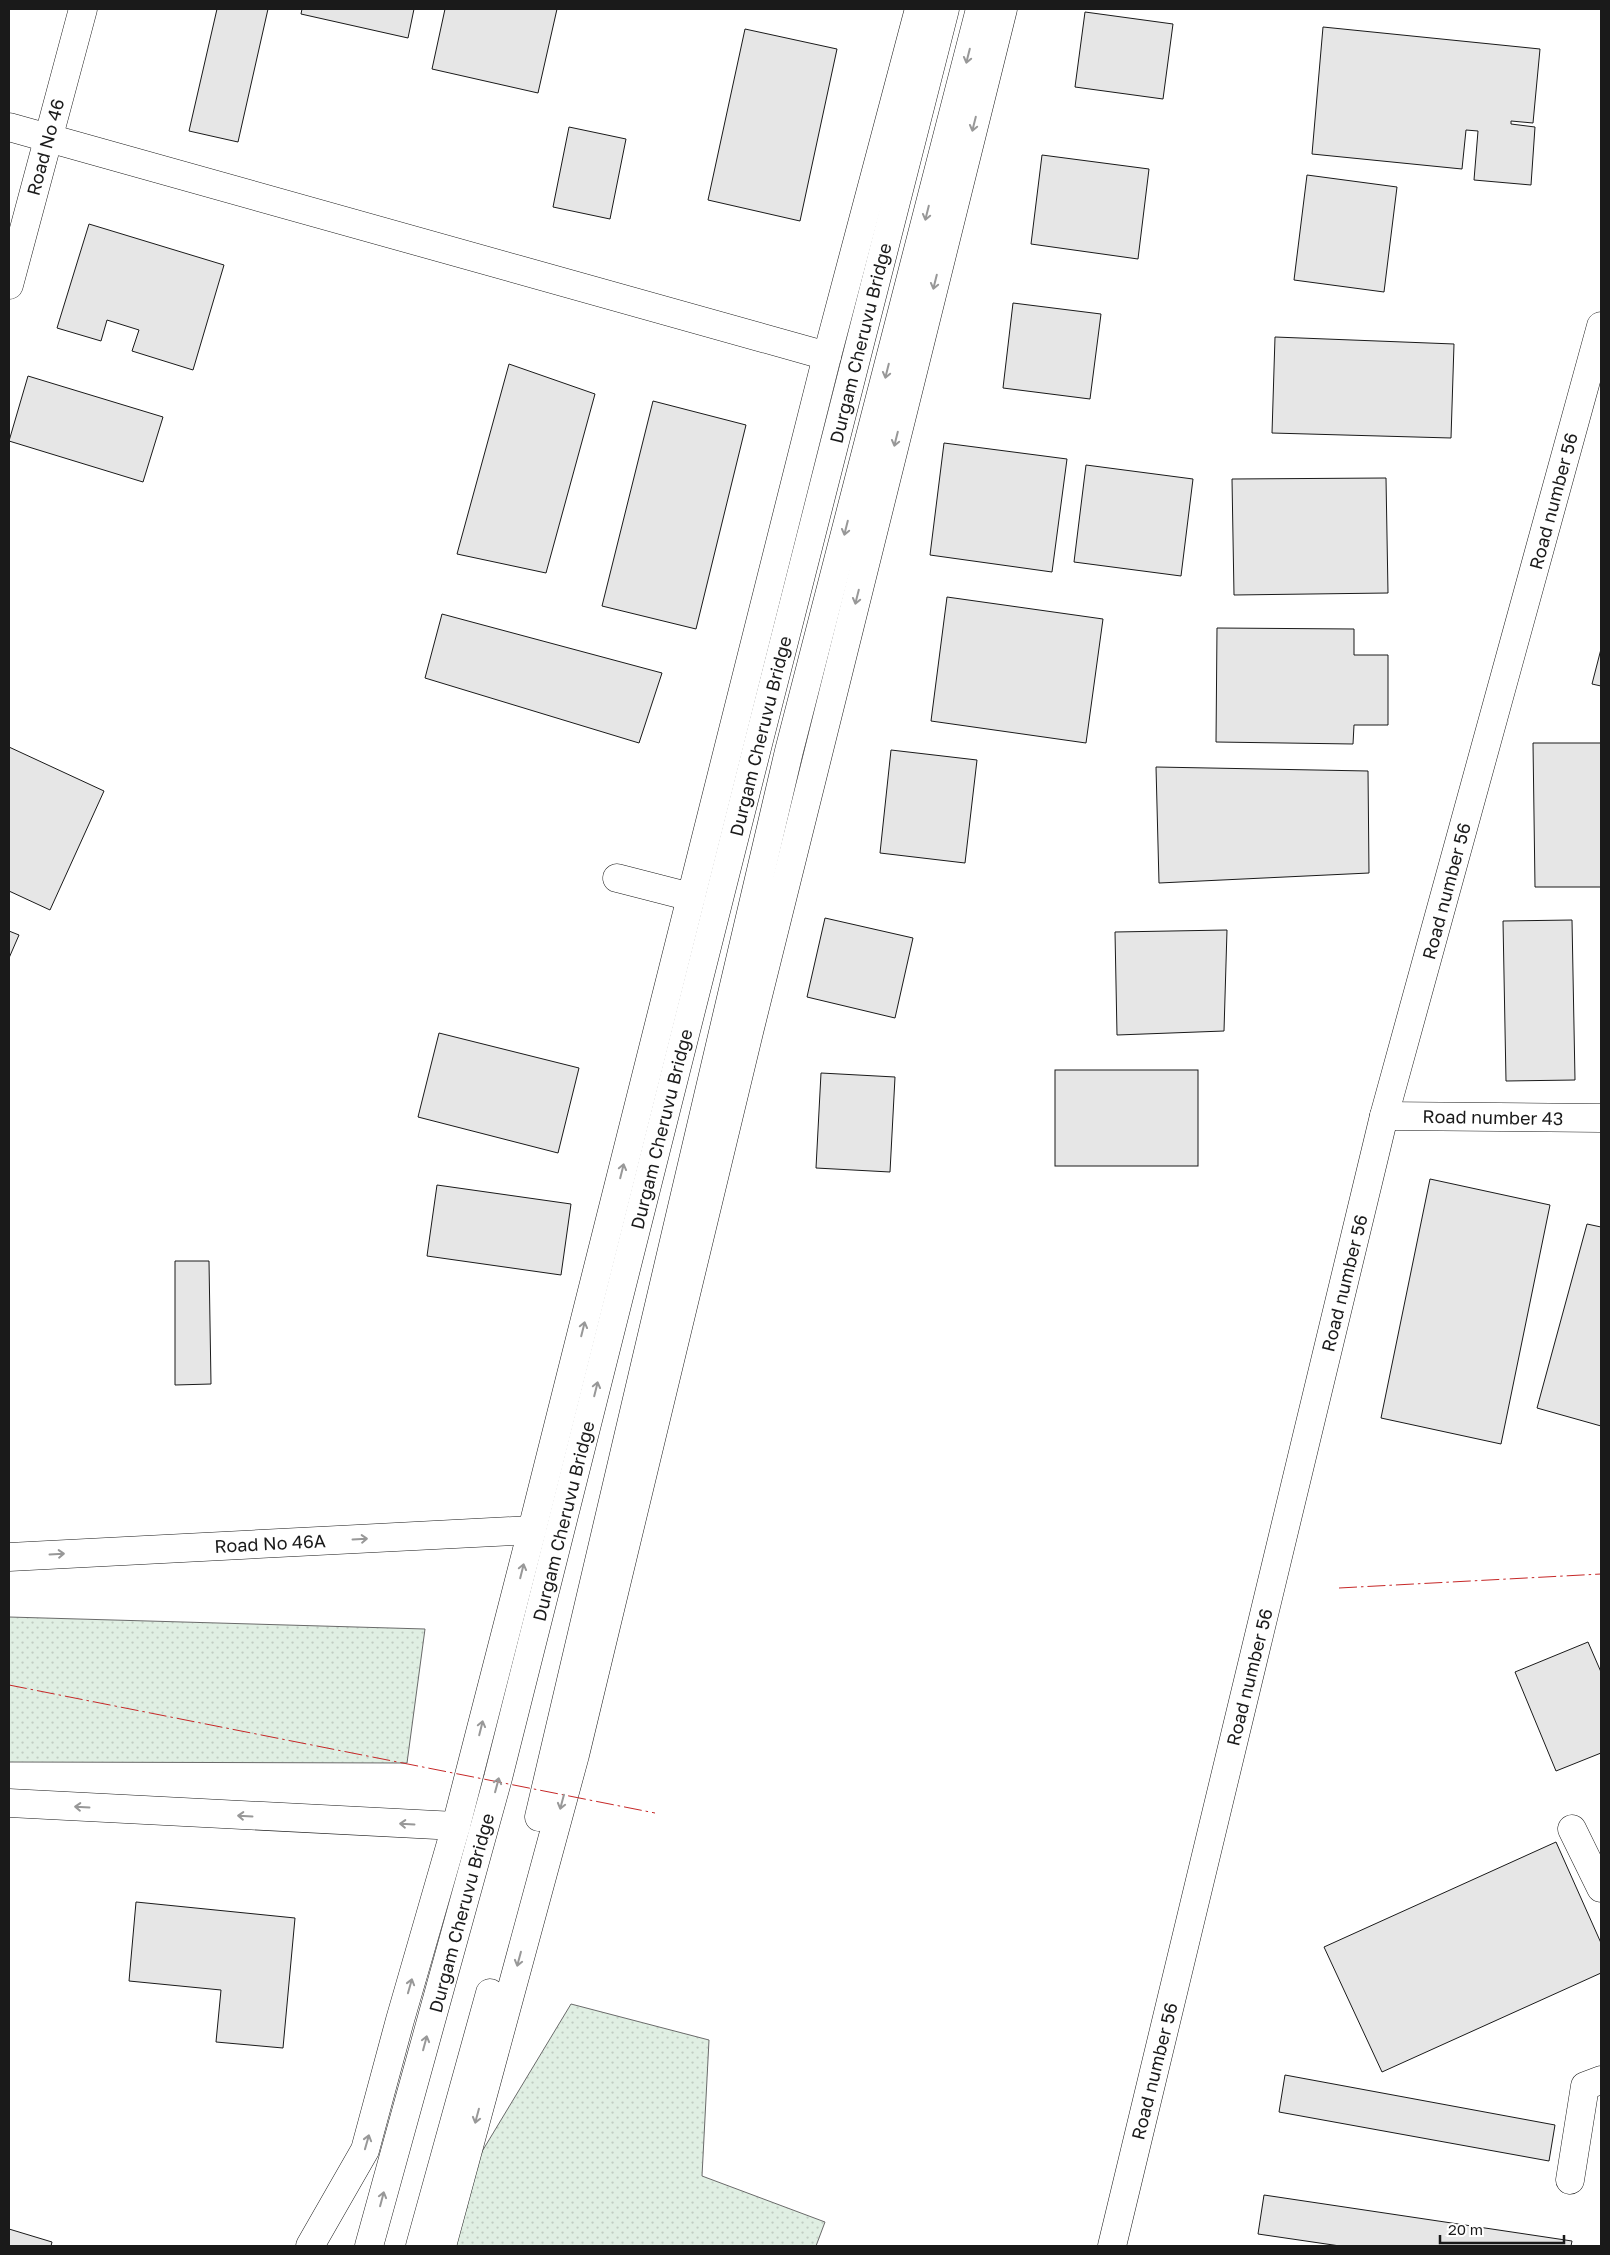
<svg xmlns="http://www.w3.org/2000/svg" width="1610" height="2255" font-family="'Golos Text',sans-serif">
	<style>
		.green { fill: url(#green-dots); stroke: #6a6a6a }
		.building { fill: #e6e6e6; stroke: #1a1a1a }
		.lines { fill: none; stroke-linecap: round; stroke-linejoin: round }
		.minor-casing { stroke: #1a1a1a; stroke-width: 29 }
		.major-casing { stroke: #1a1a1a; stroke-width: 29 }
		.minor { stroke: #fff; stroke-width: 28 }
		.major { stroke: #fff; stroke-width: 28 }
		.power { stroke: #c62828; stroke-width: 1; stroke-dasharray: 18 4 2.5 4; stroke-linecap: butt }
		.oneway { stroke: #989898 }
		.labels { text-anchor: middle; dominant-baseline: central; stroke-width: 4; stroke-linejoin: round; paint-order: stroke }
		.street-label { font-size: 18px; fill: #1a1a1a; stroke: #fff }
	</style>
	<defs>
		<pattern id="green-dots" width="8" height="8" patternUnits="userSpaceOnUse" patternTransform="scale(1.25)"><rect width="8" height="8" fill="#e0efe3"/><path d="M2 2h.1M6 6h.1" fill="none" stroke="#c0ccc2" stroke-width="1.8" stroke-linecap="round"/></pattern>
	</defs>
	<rect width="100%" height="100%" fill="#fff"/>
	<!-- green -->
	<g class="green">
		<path d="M 9,1617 L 425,1629 L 407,1763 L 9,1762 Z"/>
		<path d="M 571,2004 L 709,2040 L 702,2176 L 825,2222 L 816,2246 L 425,2246 Z"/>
	</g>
	<!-- building -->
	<g class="building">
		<path d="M 217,9 L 268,9 L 238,142 L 189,131 Z"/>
		<path d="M 302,9 L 414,9 L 408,38 L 301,14 Z"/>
		<path d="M 445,9 L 557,9 L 538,93 L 432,69 Z"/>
		<path d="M 1085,12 L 1173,24 L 1163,99 L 1075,87 Z"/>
		<path d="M 1323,27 L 1540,49 L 1533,123 L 1511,121 L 1511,124 L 1535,127 L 1531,185 L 1474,180 L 1478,131 L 1466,130 L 1462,169 L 1312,154 Z"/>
		<path d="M 745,29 L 837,49 L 800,221 L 708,200 Z"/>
		<path d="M 569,127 L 626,139 L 610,219 L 553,207 Z"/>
		<path d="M 1042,155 L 1149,169 L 1138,259 L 1031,244 Z"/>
		<path d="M 1307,175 L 1397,187 L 1384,292 L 1294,280 Z"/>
		<path d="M 89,224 L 224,265 L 193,370 L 132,351 L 139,330 L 107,320 L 101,341 L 57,328 Z"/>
		<path d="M 1013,303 L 1101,314 L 1090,399 L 1003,388 Z"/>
		<path d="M 1275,337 L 1454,344 L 1451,438 L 1272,433 Z"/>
		<path d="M 509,364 L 595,394 L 546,573 L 457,554 Z"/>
		<path d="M 28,376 L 163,417 L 143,482 L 9,441 Z"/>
		<path d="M 653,401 L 746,425 L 696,629 L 602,606 Z"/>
		<path d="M 944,443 L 1067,459 L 1052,572 L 930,555 Z"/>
		<path d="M 1086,465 L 1193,479 L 1181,576 L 1074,562 Z"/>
		<path d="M 1386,478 L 1388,593 L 1234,595 L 1232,479 Z"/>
		<path d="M 947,597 L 1103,619 L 1086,743 L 931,721 Z"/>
		<path d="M 442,614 L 662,673 L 639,743 L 425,678 Z"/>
		<path d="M 1217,628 L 1354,629 L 1354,655 L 1388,655 L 1388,725 L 1354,725 L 1353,744 L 1216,742 Z"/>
		<path d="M 1601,649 L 1601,686 L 1592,684 Z"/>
		<path d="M 1533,743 L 1601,743 L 1601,887 L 1535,887 Z"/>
		<path d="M 9,747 L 104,791 L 50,910 L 9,891 Z"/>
		<path d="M 891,750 L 977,760 L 965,863 L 880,853 Z"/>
		<path d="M 1156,767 L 1368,771 L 1369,873 L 1159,883 Z"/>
		<path d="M 825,918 L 913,938 L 895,1018 L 807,997 Z"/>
		<path d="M 1572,920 L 1575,1080 L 1506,1081 L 1503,921 Z"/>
		<path d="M 1227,930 L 1224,1031 L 1117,1035 L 1115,932 Z"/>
		<path d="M 9,931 L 19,935 L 9,958 Z"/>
		<path d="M 439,1033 L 579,1068 L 558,1153 L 418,1117 Z"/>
		<rect x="1055" y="1070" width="143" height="96"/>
		<path d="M 821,1073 L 895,1077 L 890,1172 L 816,1168 Z"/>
		<path d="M 1430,1179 L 1550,1205 L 1501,1444 L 1381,1418 Z"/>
		<path d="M 437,1185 L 571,1204 L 561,1275 L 427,1256 Z"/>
		<path d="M 1587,1224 L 1601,1227 L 1601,1426 L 1537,1408 Z"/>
		<path d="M 175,1261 L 209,1261 L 211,1384 L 175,1385 Z"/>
		<path d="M 1588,1642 L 1601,1672 L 1601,1753 L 1556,1771 L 1515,1672 Z"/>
		<path d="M 1556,1842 L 1601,1943 L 1601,1973 L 1382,2072 L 1324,1947 Z"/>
		<path d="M 136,1902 L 295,1918 L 283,2048 L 216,2042 L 221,1990 L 129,1981 Z"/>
		<path d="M 1285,2075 L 1555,2125 L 1549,2161 L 1279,2112 Z"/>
		<path d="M 1264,2195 L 1572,2241 L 1571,2246 L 1340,2246 L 1258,2234 Z"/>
		<path d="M 9,2229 L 52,2242 L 51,2246 L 9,2246 Z"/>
	</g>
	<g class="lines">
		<!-- minor casing -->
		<g class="minor-casing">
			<g id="minor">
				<path d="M 9,127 L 827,356"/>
				<path d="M 9,285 L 83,9"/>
				<path d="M 617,878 L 691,897"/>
				<path d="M 1384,1116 L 1601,1118"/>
				<path d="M 1572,1829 L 1601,1888"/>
				<path d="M 1570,2180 L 1585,2086 L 1601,2080"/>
				<path d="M 1112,2246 L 1384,1116 L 1601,326"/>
			</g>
		</g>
		<!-- major casing -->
		<g class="major-casing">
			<g id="major">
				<path d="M 9,1557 L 532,1530"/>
				<path d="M 9,1803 L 456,1826"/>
				<path d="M 539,1817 L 789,751 L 980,9"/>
				<path d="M 310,2246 L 365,2150 L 400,2020 L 456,1826 L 532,1530 L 827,356 L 919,9"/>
				<path d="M 369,2246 L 498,1778 L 757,748 L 945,9"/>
				<path d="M 420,2246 L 490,1993"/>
				<path d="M 442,2246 L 575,1755 L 750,1028 L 1003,9"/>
			</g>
		</g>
		<!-- minor -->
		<use href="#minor" class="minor"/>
		<!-- major -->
		<use href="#major" class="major"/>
		<!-- power -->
		<g class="power">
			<path d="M 1339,1588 L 1601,1574"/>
			<path d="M 9,1685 L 655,1813"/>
		</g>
	</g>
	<!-- one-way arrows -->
	<defs><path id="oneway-shaft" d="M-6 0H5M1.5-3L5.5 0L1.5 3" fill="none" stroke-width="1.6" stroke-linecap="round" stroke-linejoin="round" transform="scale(1.25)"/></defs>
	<g class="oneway">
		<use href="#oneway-shaft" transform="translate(968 56) rotate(104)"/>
		<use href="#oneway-shaft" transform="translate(974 124) rotate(104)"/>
		<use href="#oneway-shaft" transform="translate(927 213) rotate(104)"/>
		<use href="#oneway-shaft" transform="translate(935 282) rotate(104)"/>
		<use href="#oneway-shaft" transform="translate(887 371) rotate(104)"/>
		<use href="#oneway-shaft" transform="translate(896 439) rotate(104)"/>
		<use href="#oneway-shaft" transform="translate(846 528) rotate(104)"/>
		<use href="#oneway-shaft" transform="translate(857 597) rotate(104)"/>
		<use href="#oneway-shaft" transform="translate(622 1171) rotate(-76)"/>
		<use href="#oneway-shaft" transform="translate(583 1329) rotate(-76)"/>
		<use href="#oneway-shaft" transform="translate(596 1389) rotate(-76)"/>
		<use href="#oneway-shaft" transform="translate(360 1539) rotate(-3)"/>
		<use href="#oneway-shaft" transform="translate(57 1554) rotate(-3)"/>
		<use href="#oneway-shaft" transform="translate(522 1571) rotate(-76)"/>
		<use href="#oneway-shaft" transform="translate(481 1728) rotate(-76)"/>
		<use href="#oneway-shaft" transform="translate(497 1785) rotate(-75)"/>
		<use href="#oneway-shaft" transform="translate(562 1802) rotate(105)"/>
		<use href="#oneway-shaft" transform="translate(82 1807) rotate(-177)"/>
		<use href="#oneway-shaft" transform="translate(245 1816) rotate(-177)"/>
		<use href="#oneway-shaft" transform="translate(407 1824) rotate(-177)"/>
		<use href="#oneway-shaft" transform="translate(519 1959) rotate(105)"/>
		<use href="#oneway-shaft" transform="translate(410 1986) rotate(-74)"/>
		<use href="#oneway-shaft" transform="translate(425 2043) rotate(-75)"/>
		<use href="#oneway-shaft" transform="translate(477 2116) rotate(105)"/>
		<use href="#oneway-shaft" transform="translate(367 2142) rotate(-74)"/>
		<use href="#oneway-shaft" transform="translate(382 2199) rotate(-75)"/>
	</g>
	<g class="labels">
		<!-- street labels -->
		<g class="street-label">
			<text transform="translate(45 147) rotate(-75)">Road No 46</text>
			<text transform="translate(860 343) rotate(-76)">Durgam Cheruvu Bridge</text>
			<text transform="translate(1553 501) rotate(-75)">Road number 56</text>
			<text transform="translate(760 736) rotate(-76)">Durgam Cheruvu Bridge</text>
			<text transform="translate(1446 891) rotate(-75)">Road number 56</text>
			<text transform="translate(1493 1117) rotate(1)">Road number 43</text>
			<text transform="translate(661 1129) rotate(-76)">Durgam Cheruvu Bridge</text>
			<text transform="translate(1344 1283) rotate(-76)">Road number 56</text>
			<text transform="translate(563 1521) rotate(-76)">Durgam Cheruvu Bridge</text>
			<text transform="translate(270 1543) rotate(-3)">Road No 46A</text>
			<text transform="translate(1249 1677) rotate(-76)">Road number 56</text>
			<text transform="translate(461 1913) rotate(-75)">Durgam Cheruvu Bridge</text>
			<text transform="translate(1154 2071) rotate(-76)">Road number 56</text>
		</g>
	</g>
	<!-- border -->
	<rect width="1610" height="2255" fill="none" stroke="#1a1a1a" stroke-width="20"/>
	<!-- scale -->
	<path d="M1440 2235v8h124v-8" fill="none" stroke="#1a1a1a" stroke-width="2.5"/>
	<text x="1448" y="2235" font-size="15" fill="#1a1a1a" stroke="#ffffff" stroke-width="4" paint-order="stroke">20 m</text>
</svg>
